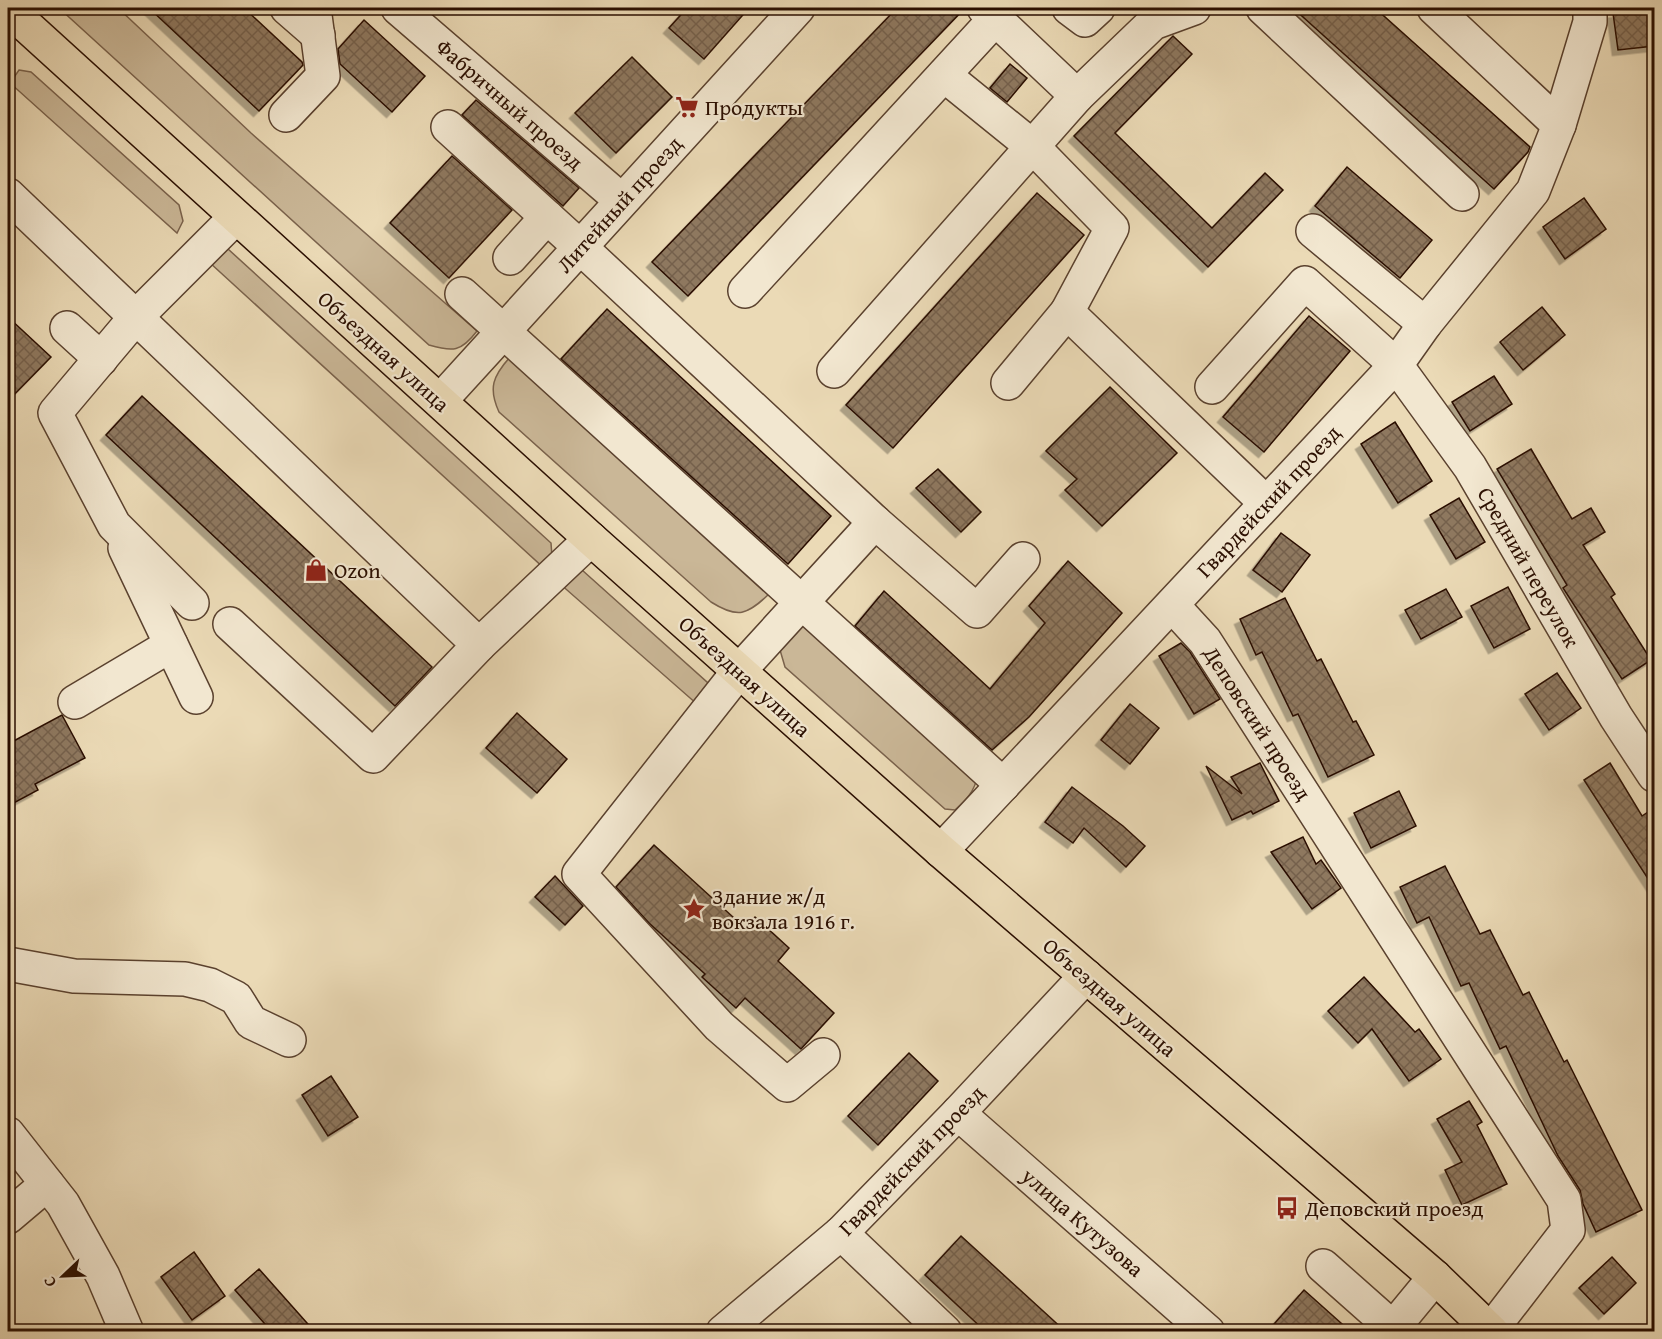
<svg xmlns="http://www.w3.org/2000/svg" width="1662" height="1339" font-family="'Gentium Book Plus',serif">
	<style>
		.grass { fill: #cab797; stroke: #7a624c; stroke-width: 1.5 }
		.building { fill: url(#building-cross-hatch); stroke: #2a0e00; stroke-width: 1.5; filter: url(#shadow) }
		.lines { fill: none; stroke-linecap: round; stroke-linejoin: round }
		.minor-casing { stroke: #5a412e; stroke-width: 36 }
		.major-casing { stroke: #2a0e00; stroke-width: 36 }
		.minor { stroke: #f2e7d0; stroke-width: 33 }
		.major { stroke: #ebdab6; stroke-width: 33 }
		.labels { text-anchor: middle; dominant-baseline: central; stroke-width: 4.5; stroke-linejoin: round; paint-order: stroke }
		.street-label { font-size: 22px; fill: #2a0e00; stroke: #f2e7d0 }
		.poi-label { font-size: 22px; fill: #2a0e00; stroke: #f2e7d0; text-anchor: start }
	</style>
	<defs>
		<pattern id="building-cross-hatch" width="8" height="8" patternUnits="userSpaceOnUse" patternTransform="scale(1.5)"><rect width="8" height="8" fill="#8e785f"/><path d="M0 0l8 8M0 8l8-8" fill="none" stroke="#74614c"/></pattern>
		<filter id="shadow"><feDropShadow dx="-5.5" dy="5.5" stdDeviation="0" flood-color="#0004"/></filter>
	</defs>
	<rect width="100%" height="100%" fill="#ebdab6"/>
	<filter id="stains"><feTurbulence type="fractalNoise" baseFrequency=".00333" numOctaves="4"/><feColorMatrix values="0 0 0 0 .2 0 0 0 0 .09 0 0 0 0 .02 0 0 0 .5 -.17"/></filter>
	<radialGradient id="worn" r=".72"><stop offset=".6" stop-color="#630" stop-opacity="0"/><stop offset="1" stop-color="#630" stop-opacity=".3"/></radialGradient>
	<!-- grass -->
	<g class="grass">
		<path d="M 59,8 L 118,8 L 251,133 L 477,331 C 461,352 453,352 429,345 Z"/>
		<path d="M 19,70 L 31,72 L 179,205 L 183,221 L 177,233 L 10,83 Z"/>
		<path d="M 228,249 L 551,543 L 552,557 L 545,569 L 209,262 L 217,253 Z"/>
		<path d="M 510,357 L 769,594 C 747,615 738,619 711,602 L 499,412 C 488,388 493,376 510,357 Z"/>
		<path d="M 582,570 L 708,683 L 709,690 L 698,705 L 559,583 Z"/>
		<path d="M 805,621 L 977,777 C 975,791 965,801 955,810 L 945,809 L 785,667 L 780,650 Z"/>
	</g>
	<!-- building -->
	<g class="building">
		<path d="M 149,8 L 244,8 L 302,62 L 303,65 L 259,111 Z"/>
		<path d="M 687,8 L 749,8 L 704,59 L 669,28 Z"/>
		<path d="M 897,8 L 965,8 L 688,296 L 652,262 Z"/>
		<path d="M 1293,8 L 1375,8 L 1530,147 L 1528,152 L 1494,189 Z"/>
		<path d="M 1654,8 L 1654,46 L 1618,50 L 1613,13 Z"/>
		<path d="M 364,20 L 425,76 L 392,112 L 340,64 L 338,49 Z"/>
		<path d="M 1173,36 L 1192,54 L 1115,133 L 1212,228 L 1265,173 L 1283,190 L 1208,267 L 1074,136 Z"/>
		<path d="M 632,57 L 672,97 L 616,153 L 575,113 Z"/>
		<path d="M 1010,64 L 1027,78 L 1007,102 L 990,88 Z"/>
		<path d="M 476,100 L 579,188 L 563,206 L 462,115 Z"/>
		<path d="M 452,156 L 512,210 L 449,278 L 390,223 Z"/>
		<path d="M 1347,167 L 1432,240 L 1400,278 L 1315,206 Z"/>
		<path d="M 1037,193 L 1084,235 L 893,448 L 846,405 Z"/>
		<path d="M 1584,198 L 1606,229 L 1565,259 L 1543,227 Z"/>
		<path d="M 1542,307 L 1565,335 L 1523,370 L 1500,342 Z"/>
		<path d="M 607,309 L 831,516 L 788,564 L 561,359 Z"/>
		<path d="M 1309,316 L 1350,351 L 1264,452 L 1223,417 Z"/>
		<path d="M 8,317 L 51,357 L 8,401 Z"/>
		<path d="M 1494,376 L 1512,404 L 1470,431 L 1452,402 Z"/>
		<path d="M 1110,387 L 1177,453 L 1102,526 L 1065,490 L 1077,479 L 1046,451 Z"/>
		<path d="M 142,396 L 432,667 L 395,706 L 106,435 Z"/>
		<path d="M 1395,422 L 1432,481 L 1398,503 L 1361,444 Z"/>
		<path d="M 1531,449 L 1572,519 L 1591,508 L 1605,532 L 1583,545 L 1615,594 L 1611,597 L 1651,660 L 1622,679 L 1563,588 L 1567,585 L 1497,469 Z"/>
		<path d="M 938,469 L 981,512 L 961,532 L 916,488 Z"/>
		<path d="M 1459,498 L 1485,542 L 1456,559 L 1430,515 Z"/>
		<path d="M 1281,533 L 1310,555 L 1282,592 L 1253,570 Z"/>
		<path d="M 1068,561 L 1122,613 L 1029,717 L 992,750 L 855,626 L 884,591 L 990,689 L 1045,623 L 1029,606 Z"/>
		<path d="M 1508,587 L 1530,629 L 1494,648 L 1471,606 Z"/>
		<path d="M 1446,589 L 1462,617 L 1421,639 L 1405,610 Z"/>
		<path d="M 1285,598 L 1317,661 L 1321,659 L 1353,722 L 1356,721 L 1374,755 L 1328,777 L 1298,714 L 1293,716 L 1262,652 L 1256,655 L 1240,619 Z"/>
		<path d="M 1181,643 L 1190,652 L 1220,699 L 1194,714 L 1159,656 Z"/>
		<path d="M 1557,673 L 1581,708 L 1549,730 L 1525,694 Z"/>
		<path d="M 1130,704 L 1159,728 L 1130,764 L 1101,740 Z"/>
		<path d="M 517,713 L 567,759 L 537,793 L 486,748 Z"/>
		<path d="M 62,715 L 85,758 L 35,784 L 38,790 L 8,806 L 8,744 Z"/>
		<path d="M 1260,763 L 1279,801 L 1253,814 L 1251,811 L 1232,820 L 1206,766 L 1242,794 L 1231,777 Z"/>
		<path d="M 1610,763 L 1642,816 L 1654,808 L 1654,888 L 1584,780 Z"/>
		<path d="M 1072,787 L 1123,826 L 1145,846 L 1126,867 L 1084,828 L 1073,843 L 1045,822 Z"/>
		<path d="M 1399,791 L 1416,826 L 1371,848 L 1354,813 Z"/>
		<path d="M 1303,837 L 1316,864 L 1321,860 L 1341,888 L 1312,909 L 1271,852 Z"/>
		<path d="M 654,845 L 745,928 L 755,917 L 789,948 L 778,961 L 834,1013 L 801,1049 L 745,998 L 736,1008 L 702,977 L 705,974 L 649,923 L 616,887 Z"/>
		<path d="M 1445,866 L 1480,934 L 1490,930 L 1523,995 L 1529,992 L 1564,1062 L 1567,1060 L 1642,1210 L 1596,1232 L 1583,1204 L 1580,1190 L 1558,1156 L 1506,1046 L 1500,1049 L 1469,983 L 1461,986 L 1429,917 L 1417,923 L 1400,887 Z"/>
		<path d="M 555,876 L 583,906 L 565,925 L 535,897 Z"/>
		<path d="M 1364,977 L 1415,1032 L 1419,1029 L 1441,1059 L 1409,1081 L 1372,1029 L 1358,1043 L 1328,1011 Z"/>
		<path d="M 909,1053 L 938,1081 L 878,1145 L 848,1116 Z"/>
		<path d="M 331,1076 L 358,1117 L 328,1136 L 302,1095 Z"/>
		<path d="M 1469,1101 L 1482,1122 L 1477,1125 L 1507,1184 L 1462,1205 L 1445,1170 L 1462,1162 L 1437,1119 Z"/>
		<path d="M 961,1236 L 1066,1332 L 986,1332 L 925,1275 Z"/>
		<path d="M 194,1252 L 225,1296 L 192,1320 L 161,1277 Z"/>
		<path d="M 1612,1257 L 1636,1283 L 1604,1314 L 1579,1288 Z"/>
		<path d="M 259,1269 L 315,1332 L 272,1332 L 235,1290 Z"/>
		<path d="M 1304,1290 L 1351,1332 L 1267,1332 Z"/>
	</g>
	<g class="lines">
		<!-- minor casing -->
		<g class="minor-casing">
			<g id="minor">
				<path d="M 287,8 L 318,35"/>
				<path d="M 398,8 L 621,200"/>
				<path d="M 1069,8 L 1085,20 L 1098,8"/>
				<path d="M 1263,8 L 1462,194"/>
				<path d="M 1434,8 L 1559,125"/>
				<path d="M 944,75 L 1033,147 L 1112,228 L 1067,312 L 1266,503"/>
				<path d="M 1077,96 L 1153,23 L 1194,8"/>
				<path d="M 286,115 L 323,76 L 314,8"/>
				<path d="M 448,127 L 580,247 L 875,522"/>
				<path d="M 8,195 L 479,645"/>
				<path d="M 1313,231 L 1425,324"/>
				<path d="M 510,258 L 547,217"/>
				<path d="M 745,291 L 996,18"/>
				<path d="M 462,294 L 1003,785"/>
				<path d="M 67,328 L 101,359"/>
				<path d="M 834,371 L 1077,96 L 984,8"/>
				<path d="M 1008,383 L 1067,312"/>
				<path d="M 1212,387 L 1305,283 L 1396,365 L 1470,467 L 1616,717 L 1654,775"/>
				<path d="M 440,401 L 798,8"/>
				<path d="M 125,548 L 196,697"/>
				<path d="M 192,603 L 114,525 L 55,413 L 135,318 L 236,217"/>
				<path d="M 1172,605 L 1205,641 L 1564,1200 L 1568,1230 L 1491,1330"/>
				<path d="M 230,624 L 373,756 L 479,645 L 591,539"/>
				<path d="M 75,702 L 171,645"/>
				<path d="M 941,851 L 1396,365 L 1425,324 L 1533,191 L 1559,125 L 1590,22 L 1590,8"/>
				<path d="M 8,964 L 74,976 L 185,979 L 210,985 L 236,998 L 251,1022 L 289,1040"/>
				<path d="M 823,1055 L 787,1085 L 719,1026 L 579,874 L 739,671 L 875,522 L 977,611 L 1023,559"/>
				<path d="M 958,1113 L 1208,1332"/>
				<path d="M 8,1134 L 63,1204 L 103,1276 L 127,1332"/>
				<path d="M 8,1217 L 47,1184"/>
				<path d="M 841,1233 L 945,1332"/>
				<path d="M 1323,1266 L 1393,1328 L 1435,1277"/>
				<path d="M 723,1332 L 841,1233 L 958,1113 L 1086,976"/>
			</g>
		</g>
		<!-- major casing -->
		<g class="major-casing">
			<path id="major" d="M 8,9 L 591,539 L 941,851 L 1435,1277 L 1492,1332"/>
		</g>
		<!-- minor -->
		<use href="#minor" class="minor"/>
		<!-- major -->
		<use href="#major" class="major"/>
	</g>
	<!-- icons -->
	<defs>
		<g id="supermarket-bare" transform="scale(1.8)"><path d="M-6-5.5h2.5l.6 2H6L4.5 2H-2.5L-4.4-4H-6ZM-1.5 3.2a1.3 1.3 0 1 0 .1 0ZM3 3.2a1.3 1.3 0 1 0 .1 0Z" fill="#8f2418" stroke="#f2e7d0" stroke-width="2.5" paint-order="stroke"/></g>
		<g id="shop-bare" transform="scale(1.8)"><path d="M-5-2.5h2.3a2.7 3.5 0 0 1 5.4 0H5L5.5 6h-11ZM-1.5-2.5h3a1.5 2.3 0 0 0-3 0Z" fill="#8f2418" stroke="#f2e7d0" stroke-width="2.5" paint-order="stroke"/></g>
		<g id="sight-bare" transform="scale(1.8)"><path d="M0-6L1.8-2.2L6-1.7L2.9 1.2L3.7 5.4L0 3.3L-3.7 5.4L-2.9 1.2L-6-1.7L-1.8-2.2Z" fill="#8f2418" stroke="#f2e7d0" stroke-width="2.5" paint-order="stroke"/></g>
		<g id="bus-bare" transform="scale(1.8)"><path d="M-5-6H5V4H4V6H2V4H-2V6H-4V4H-5ZM-3.5-4V0h7V-4ZM-3.5 1.2v1.5H-2V1.2ZM2 1.2v1.5H3.5V1.2Z" fill="#8f2418" stroke="#f2e7d0" stroke-width="2.5" paint-order="stroke"/></g>
	</defs>
	<g fill-rule="evenodd">
		<use href="#supermarket-bare" x="687" y="107"/>
		<use href="#shop-bare" x="316" y="570"/>
		<use href="#sight-bare" x="694" y="909"/>
		<use href="#bus-bare" x="1287" y="1208"/>
	</g>
	<g class="labels">
		<!-- street labels -->
		<g class="street-label">
			<text transform="translate(510 104) rotate(41)">Фабричный проезд</text>
			<text transform="translate(619 204) rotate(-48)">Литейный проезд</text>
			<text transform="translate(384 351) rotate(42)">Объездная улица</text>
			<text transform="translate(1268 501) rotate(-47)">Гвардейский проезд</text>
			<text transform="translate(1529 567) rotate(60)">Средний переулок</text>
			<text transform="translate(745 676) rotate(42)">Объездная улица</text>
			<text transform="translate(1258 723) rotate(57)">Деповский проезд</text>
			<text transform="translate(1110 997) rotate(41)">Объездная улица</text>
			<text transform="translate(911 1160) rotate(-46)">Гвардейский проезд</text>
			<text transform="translate(1083 1222) rotate(41)">улица Кутузова</text>
		</g>
		<!-- poi labels -->
		<g class="poi-label">
			<text x="705" y="107">Продукты</text>
			<text x="334" y="570">Ozon</text>
			<text x="712" y="896">Здание ж/д<tspan x="712" dy="25">вокзала 1916 г.</tspan></text>
			<text x="1305" y="1208">Деповский проезд</text>
		</g>
	</g>
	<!-- margin -->
	<rect width="1662" height="1339" fill="none" stroke="#ebdab6" stroke-width="30"/>
	<rect x="9" y="9" width="1644" height="1321" fill="none" stroke="#2a0e00" stroke-width="3"/>
	<rect x="15" y="15" width="1632" height="1309" fill="none" stroke="#2a0e00" stroke-width="1.5"/>
	<!-- north arrow -->
	<g transform="translate(63 1276) rotate(247)" stroke="#f2e7d0" stroke-width="4.5" paint-order="stroke">
	<path d="M0-4.5L10 22L0 15L-10 22Z" fill="#2a0e00"/>
	<text y="-9" font-size="16" font-weight="bold" text-anchor="middle" fill="#2a0e00">С</text>
	</g>
	<rect width="100%" height="100%" filter="url(#stains)"/>
	<rect width="100%" height="100%" fill="url(#worn)"/>
</svg>
